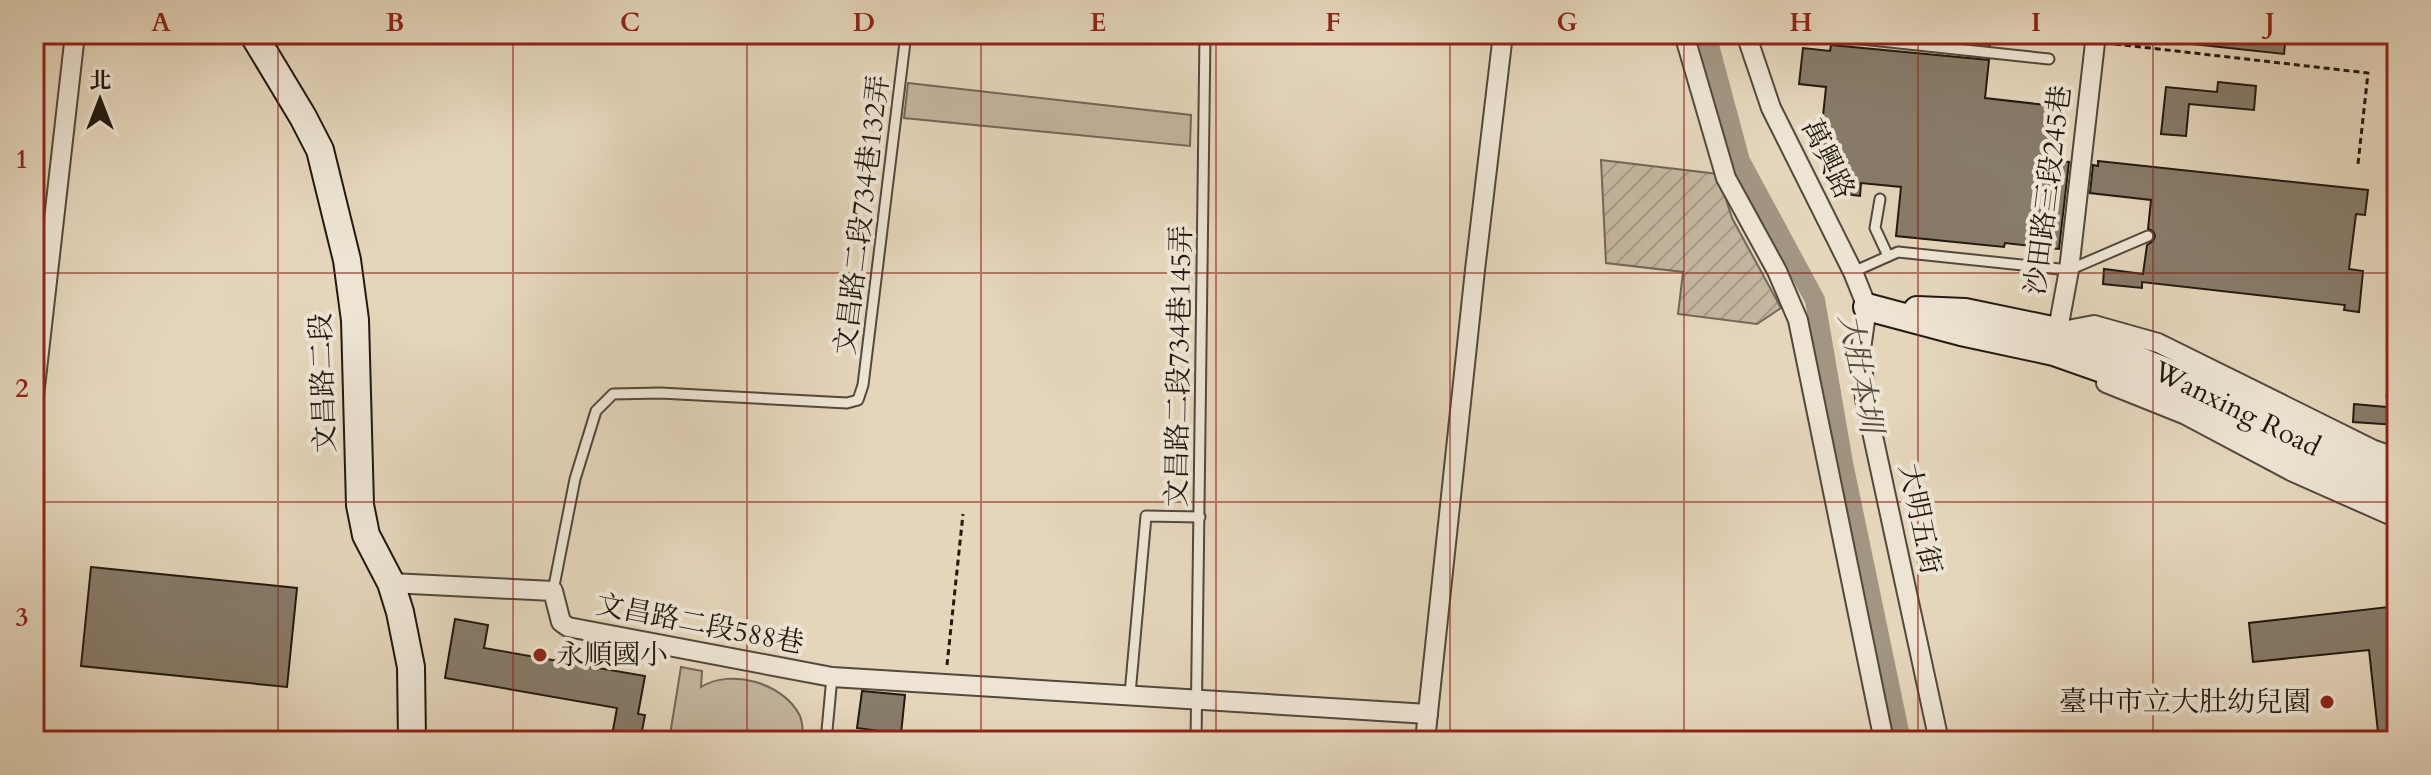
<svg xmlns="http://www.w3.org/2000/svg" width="2431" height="775" font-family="Cardo,'Noto Serif TC',serif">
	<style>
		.grass { fill: #c3b59e; stroke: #726758; stroke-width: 2 }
		.garden { fill: url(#garden-furrows); stroke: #726758; stroke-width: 2 }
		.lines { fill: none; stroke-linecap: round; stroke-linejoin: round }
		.canal { stroke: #a29581; stroke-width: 20 }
		.building { fill: #877b69; stroke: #221911; stroke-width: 2 }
		.lane-casing { stroke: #52483c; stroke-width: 13 }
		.street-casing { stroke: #52483c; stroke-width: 22 }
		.secondary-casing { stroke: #221911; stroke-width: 30 }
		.path { stroke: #221911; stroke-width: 3; stroke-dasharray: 6 4; stroke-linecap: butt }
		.lane { stroke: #ede4d3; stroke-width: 9 }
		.street { stroke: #ede4d3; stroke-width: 18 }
		.secondary { stroke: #ede4d3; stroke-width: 26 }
		.grid { fill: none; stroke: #8f2418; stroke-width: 2; stroke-opacity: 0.55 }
		.poi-dot { fill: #8f2418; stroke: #ede4d3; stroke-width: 3 }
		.labels { text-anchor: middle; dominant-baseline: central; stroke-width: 8; stroke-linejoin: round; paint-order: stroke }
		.street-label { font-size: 28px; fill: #221911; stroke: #ede4d3 }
		.poi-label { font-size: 28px; fill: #221911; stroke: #ede4d3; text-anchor: start }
		.water-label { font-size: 30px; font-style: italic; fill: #554b3e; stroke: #ede4d3 }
		.neatline { fill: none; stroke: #8f2418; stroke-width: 3 }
		.grid-label { font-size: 26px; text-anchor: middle; font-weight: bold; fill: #8f2418 }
	</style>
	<defs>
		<pattern id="garden-furrows" width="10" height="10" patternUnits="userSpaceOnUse" patternTransform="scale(2)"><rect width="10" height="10" fill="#c3b59e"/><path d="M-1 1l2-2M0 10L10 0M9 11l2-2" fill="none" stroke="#a79b87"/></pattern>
	</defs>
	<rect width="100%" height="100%" fill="#e4d5bb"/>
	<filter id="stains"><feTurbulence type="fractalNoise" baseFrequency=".0025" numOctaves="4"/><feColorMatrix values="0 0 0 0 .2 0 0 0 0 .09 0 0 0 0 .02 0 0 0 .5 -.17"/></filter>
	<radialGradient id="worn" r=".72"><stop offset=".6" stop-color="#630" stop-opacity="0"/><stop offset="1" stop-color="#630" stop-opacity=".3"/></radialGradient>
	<!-- grass -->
	<g class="grass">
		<path d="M 908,83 L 1191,115 L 1190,146 L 904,118 Z"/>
		<path d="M 681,667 L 702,671 L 701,687 C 731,668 784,683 800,716 C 803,723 803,734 803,741 L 669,741 Z"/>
	</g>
	<!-- garden -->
	<path class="garden" d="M 1601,160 L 1718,174 L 1732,218 L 1781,308 L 1757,324 L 1678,314 L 1683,272 L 1606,263 Z"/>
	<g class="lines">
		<!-- canal -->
		<path class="canal" d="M 1706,34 L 1740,161 L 1815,300 L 1843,463 L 1901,741"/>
	</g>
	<!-- building -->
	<g class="building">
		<path d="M 1888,34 L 1991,34 L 1990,45 Z"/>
		<path d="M 2194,34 L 2286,34 L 2284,54 L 2193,44 Z"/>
		<path d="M 1831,45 L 1989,60 L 1985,98 L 2046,105 L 2044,127 L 2051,127 L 2048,160 L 2069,162 L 2059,249 L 2005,243 L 2004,247 L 1896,236 L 1901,187 L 1861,183 L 1860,196 L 1844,194 L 1845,185 L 1832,159 L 1824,164 L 1809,134 L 1821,135 L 1826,87 L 1799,84 L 1803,48 L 1830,51 Z"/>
		<path d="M 2218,82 L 2256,86 L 2254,110 L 2189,104 L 2186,136 L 2161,134 L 2166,87 L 2217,92 Z"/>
		<path d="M 2098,161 L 2368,190 L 2365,215 L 2356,214 L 2349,269 L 2363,271 L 2359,312 L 2344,310 L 2345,305 L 2142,282 L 2142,288 L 2103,284 L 2104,269 L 2143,274 L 2147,245 L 2153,241 L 2155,236 L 2153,231 L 2148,229 L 2151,200 L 2090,193 L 2093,165 L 2098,166 Z"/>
		<path d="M 2354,404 L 2397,408 L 2397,425 L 2353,422 Z"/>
		<path d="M 91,567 L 297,588 L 287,687 L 81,666 Z"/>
		<path d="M 2397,606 L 2397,741 L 2379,741 L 2369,650 L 2253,662 L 2249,623 Z"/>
		<path d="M 455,619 L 488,625 L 484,648 L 645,676 L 638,714 L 645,715 L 640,741 L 611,741 L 617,708 L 445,678 Z"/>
		<path d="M 862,691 L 905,695 L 901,734 L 857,728 Z"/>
	</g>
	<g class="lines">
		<!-- lane casing -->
		<g class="lane-casing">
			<g id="lane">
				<path d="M 1815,34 L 2049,59"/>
				<path d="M 1880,199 L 1875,228 L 1888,256"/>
				<path d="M 1853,272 L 1898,252 L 2069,270 L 2148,236"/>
				<path d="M 2392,397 L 2397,397"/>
				<path d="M 553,591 L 575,479 L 596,411 L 613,394 L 660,393 L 847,403 L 858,400 L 863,385 L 906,34"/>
				<path d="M 1130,694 L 1146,516 L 1200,517"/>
				<path d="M 826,741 L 832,677"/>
				<path d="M 1196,741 L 1205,34"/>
			</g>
		</g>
		<!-- street casing -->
		<g class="street-casing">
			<g id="street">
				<path d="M 1684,34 L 1726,178 L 1777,271 L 1798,320 L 1884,741"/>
				<path d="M 1746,34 L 1771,108 L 1853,272 L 1867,307 L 1861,349 L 1865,399 L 1939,741"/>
				<path d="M 2062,331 L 2094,325 L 2158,343 L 2374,450 L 2397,458"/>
				<path d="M 2056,340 L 2069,270 L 2096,34"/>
				<path d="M 2106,383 L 2186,415 L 2293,472 L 2397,518"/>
				<path d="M 34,396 L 75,34"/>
				<path d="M 391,583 L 553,591 L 561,622 L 568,627 L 832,677 L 1428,714"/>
				<path d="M 1425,741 L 1475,270 L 1503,34"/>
			</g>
		</g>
		<!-- secondary casing -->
		<g class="secondary-casing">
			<g id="secondary">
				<path d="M 253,34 L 303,117 L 320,150 L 347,260 L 355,320 L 360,505 L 366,535 L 391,583 L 400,612 L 411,667 L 412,741"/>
				<path d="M 1867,307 L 1961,332 L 2054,352 L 2182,397 L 2309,462 L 2397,498"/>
				<path d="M 1917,310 L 1965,312 L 2057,331 L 2097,343 L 2209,389 L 2397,476"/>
			</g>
		</g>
		<!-- path -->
		<g class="path">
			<path d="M 2115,44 L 2368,73 L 2358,164"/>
			<path d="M 947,665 L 963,514"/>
		</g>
		<!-- lane -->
		<use href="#lane" class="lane"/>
		<!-- street -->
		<use href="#street" class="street"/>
		<!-- secondary -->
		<use href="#secondary" class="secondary"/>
	</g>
	<!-- grid -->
	<path class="grid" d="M 278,34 L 278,741M 513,34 L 513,741M 747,34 L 747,741M 981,34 L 981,741M 1216,34 L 1216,741M 1450,34 L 1450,741M 1684,34 L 1684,741M 1918,34 L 1918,741M 2153,34 L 2153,741M 34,273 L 2397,273M 34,502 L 2397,502"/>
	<!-- markers -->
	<g class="poi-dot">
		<circle cx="540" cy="655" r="8"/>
		<circle cx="2327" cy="702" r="8"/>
	</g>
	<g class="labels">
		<!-- street labels -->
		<g class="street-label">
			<text transform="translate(1828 159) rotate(64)">萬興路</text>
			<text transform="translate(2048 190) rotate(-83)">沙田路三段245巷</text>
			<text transform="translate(862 215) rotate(-83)">文昌路二段734巷132弄</text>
			<text transform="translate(1179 366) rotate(-89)">文昌路二段734巷145弄</text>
			<text transform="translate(323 383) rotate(-92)">文昌路二段</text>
			<text transform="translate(2237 409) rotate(26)">Wanxing Road</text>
			<text transform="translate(1920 519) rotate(78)">大明五街</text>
			<text transform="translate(700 624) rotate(11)">文昌路二段588巷</text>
		</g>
		<!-- poi labels -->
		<g class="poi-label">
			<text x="556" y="655">永順國小</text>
			<text x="2311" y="702" text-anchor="end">臺中市立大肚幼兒園</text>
		</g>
		<!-- water labels -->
		<g class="water-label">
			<text transform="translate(1860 373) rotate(79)">大肚本圳</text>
		</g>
	</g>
	<!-- margin -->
	<rect width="2431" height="775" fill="none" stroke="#e4d5bb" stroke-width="88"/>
	<!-- north arrow -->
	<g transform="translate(100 100)" stroke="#ede4d3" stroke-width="6" paint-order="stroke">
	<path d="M0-6L14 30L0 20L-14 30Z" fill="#221911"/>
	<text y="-12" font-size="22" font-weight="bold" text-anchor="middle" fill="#221911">北</text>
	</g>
	<rect x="44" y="44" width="2343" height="687" class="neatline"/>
	<g class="grid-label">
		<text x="161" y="31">A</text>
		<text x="395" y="31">B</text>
		<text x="630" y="31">C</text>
		<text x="864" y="31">D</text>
		<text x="1098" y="31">E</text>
		<text x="1333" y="31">F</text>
		<text x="1567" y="31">G</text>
		<text x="1801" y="31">H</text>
		<text x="2036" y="31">I</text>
		<text x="2270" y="31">J</text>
		<text x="22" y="168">1</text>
		<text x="22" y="397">2</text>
		<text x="22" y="626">3</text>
	</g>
	<rect width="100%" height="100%" filter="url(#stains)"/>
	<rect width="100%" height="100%" fill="url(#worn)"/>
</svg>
